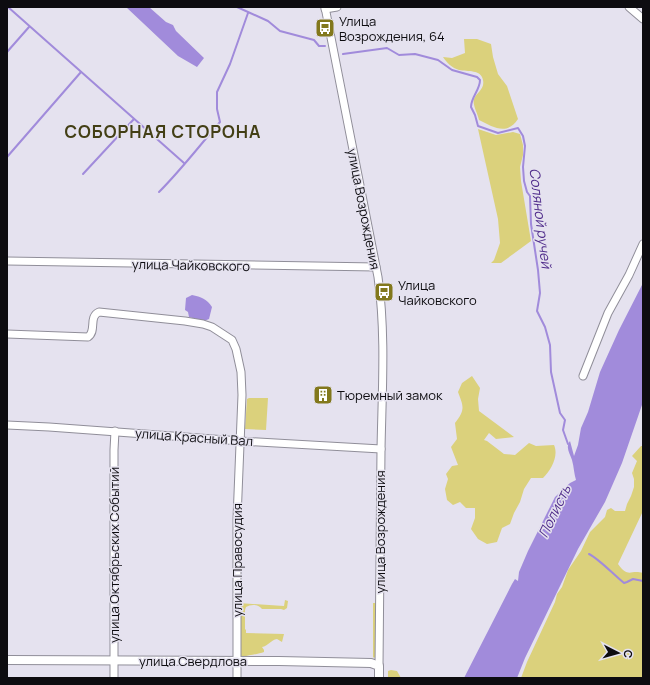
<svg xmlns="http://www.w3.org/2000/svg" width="650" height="685" font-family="Manrope,sans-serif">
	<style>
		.green { fill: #dbd17c }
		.water { fill: #a18bdb }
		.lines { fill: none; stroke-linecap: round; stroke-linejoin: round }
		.stream { stroke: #a18bdb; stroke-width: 2 }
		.minor-casing { stroke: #908e99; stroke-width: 9 }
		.tertiary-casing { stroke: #908e99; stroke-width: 10 }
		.minor { stroke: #fff; stroke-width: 7 }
		.tertiary { stroke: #fff; stroke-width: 8 }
		.labels { text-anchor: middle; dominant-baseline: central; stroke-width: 3; stroke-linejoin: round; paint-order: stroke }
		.poi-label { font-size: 13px; fill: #0d0c10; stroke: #e5e2ef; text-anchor: start }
		.street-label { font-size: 13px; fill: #0d0c10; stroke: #e5e2ef }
		.water-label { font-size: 14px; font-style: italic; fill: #502d8b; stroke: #e5e2ef }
		.district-label { font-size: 17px; font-weight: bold; letter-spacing: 1px; fill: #433f15; stroke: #e5e2ef }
	</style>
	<rect width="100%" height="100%" fill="#e5e2ef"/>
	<!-- green -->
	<g class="green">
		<path d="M 464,39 L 477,39 L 491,44 L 493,57 L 498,74 L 507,86 L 518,119 C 507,136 493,127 479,120 C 478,114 472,104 474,99 C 477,92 485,89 483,80 C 481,69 468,72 459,70 C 452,68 447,63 443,57 L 452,58 L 465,53 Z"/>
		<path d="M 478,129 L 496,135 L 513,132 L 520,134 L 523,145 L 523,155 L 520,167 L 521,181 L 531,241 L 501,263 L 491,263 L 494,260 L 500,243 L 498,219 Z"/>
		<path d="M 472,376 L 480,388 L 478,399 L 479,411 L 514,437 L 496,439 L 489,433 L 484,440 L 487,441 L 504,454 L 515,455 L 529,443 L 536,446 L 554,445 C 559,456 551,470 543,478 L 531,478 L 524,489 L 520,502 L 514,513 L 510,524 L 502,528 L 497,542 L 487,544 L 478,539 L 471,529 L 475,518 L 475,508 L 466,508 L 460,502 L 453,505 L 447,500 L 445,489 L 448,479 L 446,474 L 452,466 L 458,465 L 451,447 L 457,439 L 455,423 C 466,409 463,406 458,392 L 462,383 Z"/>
		<path d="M 249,398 L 268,398 L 266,430 L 245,429 L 247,399 Z"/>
		<path d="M 641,446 L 643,446 L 643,511 L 618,564 C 629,579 630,569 643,573 L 643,678 L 521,678 L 527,662 L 555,602 L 557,594 L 562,587 L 568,570 L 581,551 L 590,532 L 605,517 L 607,510 L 611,508 L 615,511 L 625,511 L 627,504 L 631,496 L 634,487 L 634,479 L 632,473 L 637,461 L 632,456 Z"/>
		<path d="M 285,600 L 288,601 L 287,608 L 284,610 L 281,609 L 262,609 C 258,604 251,604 246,607 L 245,610 L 245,629 L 246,630 L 246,633 L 284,634 L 282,642 L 277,639 C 271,640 268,646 262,647 L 264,650 L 264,652 C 259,654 248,655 244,657 L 239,655 L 239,603 L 284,606 Z"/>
		<path d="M 373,603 L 376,603 L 376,656 L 374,658 L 373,657 Z"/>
		<path d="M 391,670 L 397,671 L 401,678 L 388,678 L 388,671 Z"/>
	</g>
	<!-- water -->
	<g class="water">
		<path d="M 126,7 L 149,7 L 166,22 L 173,25 L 176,31 L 204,58 L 197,67 L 178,56 Z"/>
		<path d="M 643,283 L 643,402 L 622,463 L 605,502 L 578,549 L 525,658 L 517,678 L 464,678 L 512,584 L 515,579 L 518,581 L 519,572 L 528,551 L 555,497 L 570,483 L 576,480 C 574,474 574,467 572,460 C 570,453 565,448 570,441 L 574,456 L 578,445 L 581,428 L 588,412 L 600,372 L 619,330 Z"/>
		<path d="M 192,295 C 201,297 207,299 212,307 L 209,319 L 204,321 L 189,317 L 188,312 L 185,310 L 186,298 Z"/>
	</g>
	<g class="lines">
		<!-- stream -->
		<g class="stream">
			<path d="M 8,7 L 184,163"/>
			<path d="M 237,7 L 268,21 L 280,31 L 314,40 L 319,46 L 325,46"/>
			<path d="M 7,52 L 29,27"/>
			<path d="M 343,54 L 387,48 L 399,55 L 415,54 L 438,60 L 452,70 L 477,77 L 480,80 C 480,90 471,97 471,107 L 475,115 L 478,126 L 498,133 L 518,128 L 523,136 L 525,146 L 523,167 L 524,181 L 527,192 L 530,196 L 531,224 L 538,270 L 540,293 L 537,311 L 545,327 L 550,345 L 551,372 L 560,413 L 565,420 L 563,430 L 568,444"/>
			<path d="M 7,157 L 81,72"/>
			<path d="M 83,174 L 134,119"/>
			<path d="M 159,192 C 181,170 200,145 220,122 L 217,109 L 217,92 L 230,64 L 248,13"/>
			<path d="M 589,554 C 599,559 614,575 624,583 L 627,582 L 633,579 L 643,581"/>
		</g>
		<!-- minor casing -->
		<g class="minor-casing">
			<g id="minor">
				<path d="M 325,7 L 378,277 C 386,334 382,392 381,450 C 380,522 380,594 379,666"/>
				<path d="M 629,7 L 643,19"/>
				<path d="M 325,9 L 337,7"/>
				<path d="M 7,261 L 376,267"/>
				<path d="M 7,334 L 88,337 C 97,331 88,317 99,312 L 185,321 L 203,324 L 212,327 L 232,340 L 236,349 L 241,372 L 242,395 L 237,519 L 237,678"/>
				<path d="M 583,376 L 608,313 L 629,275 L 643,244"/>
				<path d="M 7,425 L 49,427 L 240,441 L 381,449"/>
				<path d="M 114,678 L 114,450 L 115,431"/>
			</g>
		</g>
		<!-- tertiary casing -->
		<g class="tertiary-casing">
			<path id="tertiary" d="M 7,660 L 279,661 L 371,663 L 379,666 L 379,678"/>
		</g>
		<!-- minor -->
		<use href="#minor" class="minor"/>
		<!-- tertiary -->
		<use href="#tertiary" class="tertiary"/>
	</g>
	<!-- icons -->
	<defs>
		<g id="bus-square" transform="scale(1)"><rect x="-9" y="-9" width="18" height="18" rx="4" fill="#82781c" stroke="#e5e2ef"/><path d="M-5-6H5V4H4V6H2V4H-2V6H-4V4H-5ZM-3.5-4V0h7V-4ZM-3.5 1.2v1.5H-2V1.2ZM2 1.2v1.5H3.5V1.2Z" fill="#fff"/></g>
		<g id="building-square" transform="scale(1)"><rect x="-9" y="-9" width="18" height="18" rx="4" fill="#82781c" stroke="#e5e2ef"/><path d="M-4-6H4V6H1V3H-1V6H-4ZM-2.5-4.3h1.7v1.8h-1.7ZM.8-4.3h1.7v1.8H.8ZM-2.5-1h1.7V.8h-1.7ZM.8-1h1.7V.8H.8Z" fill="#fff"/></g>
	</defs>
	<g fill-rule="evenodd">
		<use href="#bus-square" x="325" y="28"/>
		<use href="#bus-square" x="384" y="292"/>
		<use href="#building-square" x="323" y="395"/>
	</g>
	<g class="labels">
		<!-- poi labels -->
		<g class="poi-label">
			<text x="339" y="21">Улица<tspan x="339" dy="15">Возрождения, 64</tspan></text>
			<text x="398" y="285">Улица<tspan x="398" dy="15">Чайковского</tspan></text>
			<text x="337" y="395">Тюремный замок</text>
		</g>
		<!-- street labels -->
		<g class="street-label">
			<text transform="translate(364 209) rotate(79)">улица Возрождения</text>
			<text transform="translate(191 265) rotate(1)">улица Чайковского</text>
			<text transform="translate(194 437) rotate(4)">улица Красный Вал</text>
			<text transform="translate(380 532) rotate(-90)">улица Возрождения</text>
			<text transform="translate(114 555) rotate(-90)">улица Октябрьских Событий</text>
			<text transform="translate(237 560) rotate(-90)">улица Правосудия</text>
			<text x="193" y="661">улица Свердлова</text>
		</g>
		<!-- water labels -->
		<g class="water-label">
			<text transform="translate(541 218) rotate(83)">Соляной ручей</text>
			<text transform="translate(554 511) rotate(-64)">Полисть</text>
		</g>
		<!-- district labels -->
		<g class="district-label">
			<text x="163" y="131">СОБОРНАЯ СТОРОНА</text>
		</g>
	</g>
	<!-- border -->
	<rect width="650" height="685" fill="none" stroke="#0d0c10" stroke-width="16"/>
	<!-- north arrow -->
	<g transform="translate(618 653) rotate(96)" stroke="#e5e2ef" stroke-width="3" paint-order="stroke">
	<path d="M0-3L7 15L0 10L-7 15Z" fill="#0d0c10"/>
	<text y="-6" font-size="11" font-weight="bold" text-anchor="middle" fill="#0d0c10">С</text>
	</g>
</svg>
